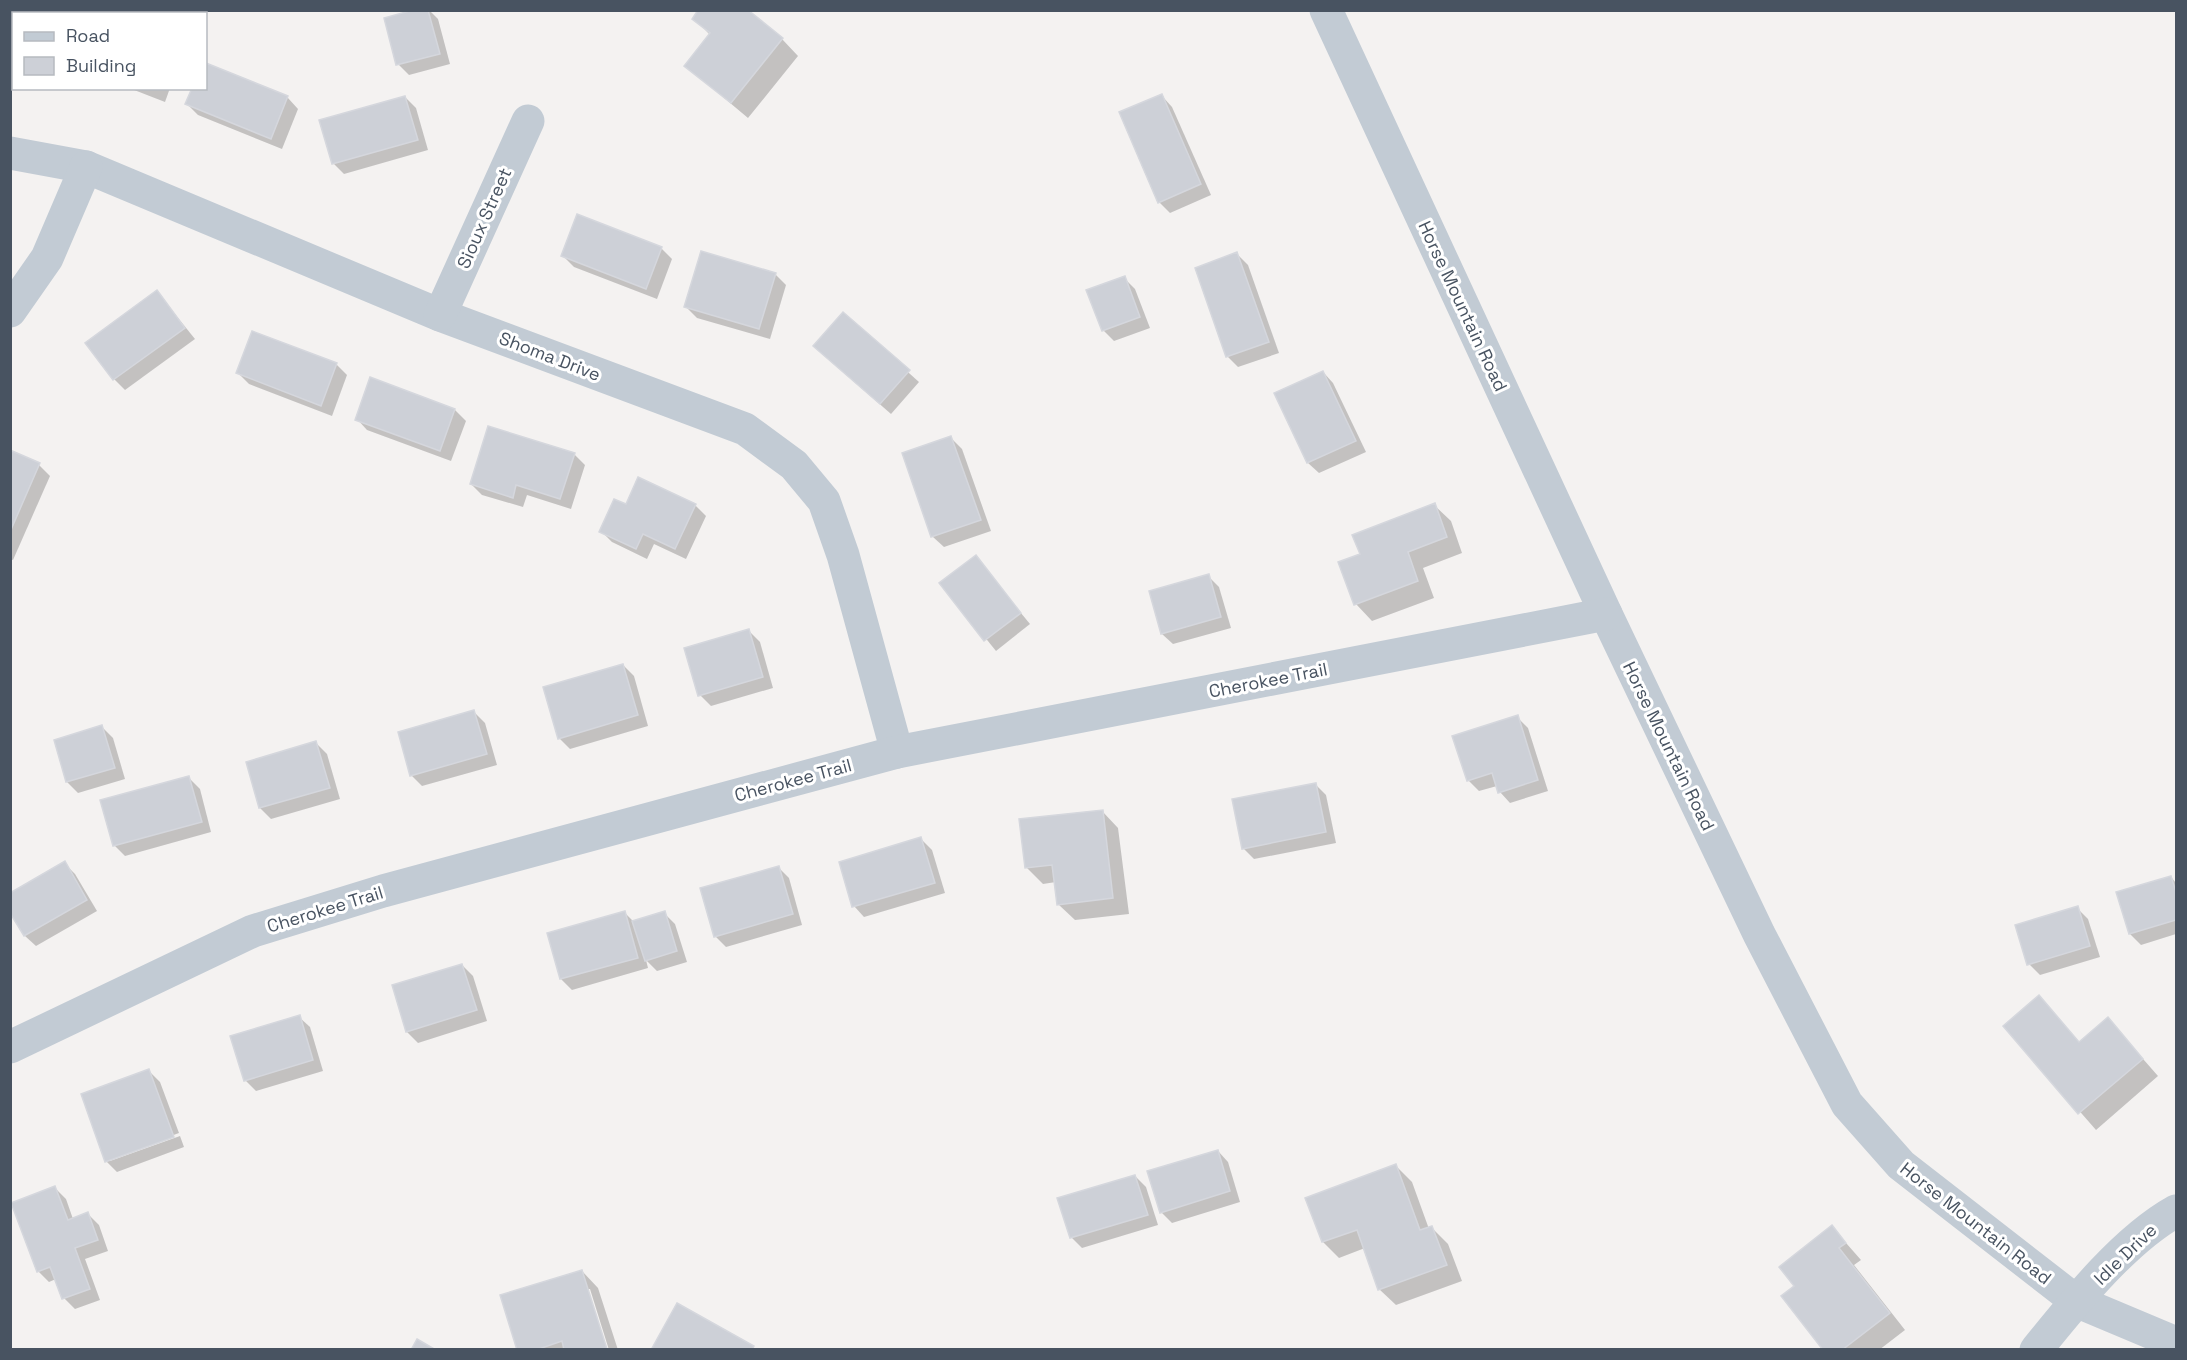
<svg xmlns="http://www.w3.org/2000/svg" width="2187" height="1360" font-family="'Space Grotesk',sans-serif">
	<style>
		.shadow { fill: #0003 }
		.building { fill: #cdd0d7; stroke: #d5d7dd; stroke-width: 1.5 }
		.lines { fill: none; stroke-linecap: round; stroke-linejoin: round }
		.minor { stroke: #c2cbd4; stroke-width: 33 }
		.labels { text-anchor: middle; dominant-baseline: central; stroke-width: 6; stroke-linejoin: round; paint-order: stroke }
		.street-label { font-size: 18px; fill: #485361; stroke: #fff }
	</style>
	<rect width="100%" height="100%" fill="#f4f2f1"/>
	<!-- shadow -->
	<g class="shadow">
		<path d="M 10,10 L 49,10 L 50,12 L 14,14 L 14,45 L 10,44 Z"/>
		<path d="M 84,10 L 147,10 L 150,14 L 83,14 Z"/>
		<path d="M 419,10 L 429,10 L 438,19 L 450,64 L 409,75 L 398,64 Z"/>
		<path d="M 694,18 L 782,39 L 798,56 L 748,118 L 686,66 L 710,35 Z"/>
		<path d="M 206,64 L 288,98 L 298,109 L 282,149 L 198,115 L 187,104 L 206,88 Z"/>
		<path d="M 129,88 L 170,88 L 165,102 Z"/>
		<path d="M 1162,96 L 1172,107 L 1211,195 L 1170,213 L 1159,202 Z"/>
		<path d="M 405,97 L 416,108 L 428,150 L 344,174 L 333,163 Z"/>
		<path d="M 578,216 L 662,249 L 672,259 L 657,299 L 574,267 L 563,256 Z"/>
		<path d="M 1237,254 L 1248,265 L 1279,353 L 1238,367 L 1227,356 Z"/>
		<path d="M 775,274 L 786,285 L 770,339 L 697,318 L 686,307 Z"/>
		<path d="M 1124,278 L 1135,289 L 1150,328 L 1114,341 L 1103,330 Z"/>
		<path d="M 157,292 L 195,339 L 125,390 L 114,379 Z"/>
		<path d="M 843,314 L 919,382 L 891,414 L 826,357 Z"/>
		<path d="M 336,364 L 347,375 L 332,416 L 249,384 L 238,373 Z"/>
		<path d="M 1323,372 L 1333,383 L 1366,452 L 1319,473 L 1308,463 L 1276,394 Z"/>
		<path d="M 371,379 L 455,410 L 466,421 L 451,461 L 367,430 L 357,419 Z"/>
		<path d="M 951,438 L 962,449 L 991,531 L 944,547 L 933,537 L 904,454 Z"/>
		<path d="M 10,452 L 39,465 L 50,476 L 13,560 L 10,559 Z"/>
		<path d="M 574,454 L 585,465 L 571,509 L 527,495 L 523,507 L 482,495 L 471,484 Z"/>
		<path d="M 695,505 L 706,516 L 686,559 L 654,544 L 647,559 L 612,542 L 601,531 L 626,506 Z"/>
		<path d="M 1434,505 L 1451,521 L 1462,553 L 1423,568 L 1434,598 L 1372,621 L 1356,604 L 1362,555 Z"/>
		<path d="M 975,557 L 1030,624 L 996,651 L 941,583 Z"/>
		<path d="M 1208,576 L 1219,587 L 1231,628 L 1173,644 L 1162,634 Z"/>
		<path d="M 749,631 L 760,642 L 773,688 L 711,706 L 700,695 Z"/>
		<path d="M 623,665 L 634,676 L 648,726 L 570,749 L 559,738 Z"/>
		<path d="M 474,712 L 485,723 L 497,765 L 422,786 L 411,775 Z"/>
		<path d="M 1517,717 L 1528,728 L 1548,791 L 1510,803 L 1500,792 L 1497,786 L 1479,791 L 1468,780 Z"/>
		<path d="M 102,727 L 113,738 L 125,779 L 78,793 L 67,782 L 55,741 Z"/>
		<path d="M 316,743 L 327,754 L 340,799 L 271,819 L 260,808 L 248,763 Z"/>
		<path d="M 189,778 L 200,789 L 211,832 L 125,856 L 114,845 Z"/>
		<path d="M 1315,784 L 1326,795 L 1336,843 L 1254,859 L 1243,848 Z"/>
		<path d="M 1102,811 L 1118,828 L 1129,914 L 1075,920 L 1058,904 L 1056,882 L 1043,884 L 1026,867 Z"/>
		<path d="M 921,839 L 932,850 L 945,893 L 864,917 L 854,906 Z"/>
		<path d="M 64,863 L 75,874 L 97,911 L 36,946 L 25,936 L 10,910 Z"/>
		<path d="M 778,867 L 789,878 L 802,925 L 726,947 L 715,936 Z"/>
		<path d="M 2171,877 L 2176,883 L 2176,934 L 2141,945 L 2130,934 L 2118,893 Z"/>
		<path d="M 2077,908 L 2088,919 L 2100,957 L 2040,975 L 2029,964 Z"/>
		<path d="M 624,912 L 634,922 L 664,913 L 675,924 L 687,962 L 657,971 L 646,960 L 648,968 L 572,990 L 561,979 L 549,934 Z"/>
		<path d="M 462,965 L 473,976 L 487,1021 L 418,1043 L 407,1032 L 394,986 Z"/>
		<path d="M 2039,997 L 2080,1043 L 2108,1019 L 2158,1076 L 2096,1130 L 2005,1026 Z"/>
		<path d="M 299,1017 L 310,1027 L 323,1071 L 256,1091 L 245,1080 Z"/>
		<path d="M 149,1071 L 160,1082 L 179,1133 L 110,1158 L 110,1161 L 180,1136 L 184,1147 L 117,1172 L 106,1161 Z"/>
		<path d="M 1218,1151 L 1228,1162 L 1240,1202 L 1172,1223 L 1161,1212 Z"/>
		<path d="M 1396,1166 L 1412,1182 L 1429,1229 L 1432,1228 L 1448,1244 L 1462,1281 L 1396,1305 L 1379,1289 L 1365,1248 L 1339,1258 L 1323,1242 Z"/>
		<path d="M 1135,1176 L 1146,1187 L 1158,1225 L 1082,1248 L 1071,1237 Z"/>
		<path d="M 55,1188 L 66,1199 L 73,1219 L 88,1214 L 99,1225 L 108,1251 L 85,1259 L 100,1300 L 75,1309 L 64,1298 L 56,1279 L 49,1282 L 38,1271 Z"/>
		<path d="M 1832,1227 L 1861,1260 L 1854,1265 L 1905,1330 L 1879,1350 L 1825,1350 L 1796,1286 Z"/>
		<path d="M 582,1271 L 598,1288 L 618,1350 L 609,1350 L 590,1289 L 587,1289 L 606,1350 L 518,1350 Z"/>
	</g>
	<!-- building -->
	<g class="building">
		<path d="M 10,10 L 37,10 L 36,14 L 14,14 L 14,38 L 10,37 Z"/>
		<path d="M 82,10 L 136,10 L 135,14 L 81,14 Z"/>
		<path d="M 413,10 L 428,10 L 440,54 L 396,65 L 384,18 Z"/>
		<path d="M 698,10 L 748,10 L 783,38 L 731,103 L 684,66 L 710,33 L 692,19 Z"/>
		<path d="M 206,63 L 288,96 L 271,139 L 185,104 L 192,88 L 206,88 Z"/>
		<path d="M 1162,94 L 1201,184 L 1158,203 L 1119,112 Z"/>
		<path d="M 405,96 L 418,140 L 332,164 L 319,120 Z"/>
		<path d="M 577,214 L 662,247 L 646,289 L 561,256 Z"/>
		<path d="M 701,251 L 776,273 L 759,329 L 684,307 Z"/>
		<path d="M 1237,252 L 1269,342 L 1226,357 L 1195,268 Z"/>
		<path d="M 1125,276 L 1140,317 L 1102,331 L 1086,290 Z"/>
		<path d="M 157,290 L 185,328 L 113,380 L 85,343 Z"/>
		<path d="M 843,312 L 910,370 L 880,404 L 813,346 Z"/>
		<path d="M 252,331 L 337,363 L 321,406 L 236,373 Z"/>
		<path d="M 1323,371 L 1356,441 L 1307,463 L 1274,393 Z"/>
		<path d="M 370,377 L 455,409 L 440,451 L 355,420 Z"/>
		<path d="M 488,426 L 575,453 L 560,499 L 516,485 L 513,498 L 470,484 Z"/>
		<path d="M 951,436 L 981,520 L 931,537 L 902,453 Z"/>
		<path d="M 10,450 L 40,463 L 10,532 Z"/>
		<path d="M 638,477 L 696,504 L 675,549 L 643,534 L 636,549 L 599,532 L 614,499 L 626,504 Z"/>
		<path d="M 1435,503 L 1447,537 L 1408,552 L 1418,581 L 1354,605 L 1338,562 L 1360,554 L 1352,535 Z"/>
		<path d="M 976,555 L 1021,613 L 984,641 L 939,583 Z"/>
		<path d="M 1209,574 L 1221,617 L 1161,634 L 1149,591 Z"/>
		<path d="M 749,629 L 763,677 L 698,696 L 684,648 Z"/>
		<path d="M 623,664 L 638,715 L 558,739 L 543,687 Z"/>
		<path d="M 474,710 L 487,754 L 410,776 L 398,732 Z"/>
		<path d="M 1518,715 L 1538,780 L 1498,793 L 1492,773 L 1467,781 L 1452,736 Z"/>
		<path d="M 102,725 L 115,768 L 66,782 L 54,740 Z"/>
		<path d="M 316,741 L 330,788 L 259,808 L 246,762 Z"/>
		<path d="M 189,776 L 202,822 L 113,846 L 100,800 Z"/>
		<path d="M 1316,783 L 1326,832 L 1242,849 L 1232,799 Z"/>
		<path d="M 1103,810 L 1113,898 L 1057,905 L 1052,865 L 1025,868 L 1019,819 Z"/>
		<path d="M 921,837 L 935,883 L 852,907 L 839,862 Z"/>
		<path d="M 65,861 L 87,900 L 24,936 L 10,913 L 10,893 Z"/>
		<path d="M 779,866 L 793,914 L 714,937 L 700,888 Z"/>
		<path d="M 2171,876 L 2176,892 L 2176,920 L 2129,934 L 2116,892 Z"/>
		<path d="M 2078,906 L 2090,946 L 2027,965 L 2015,925 Z"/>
		<path d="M 625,911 L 638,958 L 560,979 L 547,933 Z"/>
		<path d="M 665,911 L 677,951 L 645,961 L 632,921 Z"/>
		<path d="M 462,964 L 477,1010 L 406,1032 L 392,985 Z"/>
		<path d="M 2039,995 L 2079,1042 L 2108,1017 L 2143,1059 L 2078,1114 L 2003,1026 Z"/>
		<path d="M 300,1015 L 313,1060 L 244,1081 L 230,1036 Z"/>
		<path d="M 149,1069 L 174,1137 L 105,1162 L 81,1094 Z"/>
		<path d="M 1218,1150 L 1230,1191 L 1160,1213 L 1147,1171 Z"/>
		<path d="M 1396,1164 L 1420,1230 L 1432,1226 L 1447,1265 L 1378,1290 L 1357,1230 L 1322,1242 L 1305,1198 Z"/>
		<path d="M 1135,1175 L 1148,1215 L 1070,1238 L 1057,1198 Z"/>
		<path d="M 55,1186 L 68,1220 L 88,1212 L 98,1240 L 75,1248 L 90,1289 L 62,1299 L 50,1267 L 37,1272 L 11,1203 Z"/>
		<path d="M 1832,1225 L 1846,1243 L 1839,1248 L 1890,1313 L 1842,1350 L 1823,1350 L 1781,1296 L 1794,1286 L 1779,1267 Z"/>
		<path d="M 582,1270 L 607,1349 L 564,1350 L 562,1341 L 536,1350 L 517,1350 L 500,1295 Z"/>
		<path d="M 677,1303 L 754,1346 L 752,1350 L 651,1350 Z"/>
		<path d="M 417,1339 L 436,1350 L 411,1350 Z"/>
	</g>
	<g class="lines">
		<!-- minor -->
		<g class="minor">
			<path d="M 1326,10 L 1606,614 L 1759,934 L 1847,1104 L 1901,1165 L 2076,1301 L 2176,1343"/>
			<path d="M 10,153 L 86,167 L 440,315 L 745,429 L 794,465 L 824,501 L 843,555 L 897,752"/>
			<path d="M 10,311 L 47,258 L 86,167"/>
			<path d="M 440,315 L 528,121"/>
			<path d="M 10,1047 L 253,931 L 383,891 L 897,752 L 1606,614"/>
			<path d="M 2036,1350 C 2074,1303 2124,1240 2176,1211"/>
		</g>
	</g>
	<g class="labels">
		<!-- street labels -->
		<g class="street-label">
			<text transform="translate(484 218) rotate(-66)">Sioux Street</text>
			<text transform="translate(1463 306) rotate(65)">Horse Mountain Road</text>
			<text transform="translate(550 356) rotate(21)">Shoma Drive</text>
			<text transform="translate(1268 680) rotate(-11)">Cherokee Trail</text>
			<text transform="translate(1669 746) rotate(64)">Horse Mountain Road</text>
			<text transform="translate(793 780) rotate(-15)">Cherokee Trail</text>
			<text transform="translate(325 909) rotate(-17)">Cherokee Trail</text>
			<text transform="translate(1976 1223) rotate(38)">Horse Mountain Road</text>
			<text transform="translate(2125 1254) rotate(-44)">Idle Drive</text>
		</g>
	</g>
	<!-- border -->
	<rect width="2187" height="1360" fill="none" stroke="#485361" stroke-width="24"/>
	<!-- legend -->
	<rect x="12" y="12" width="195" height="78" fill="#ffffff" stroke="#b6bac0" stroke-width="1.5"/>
	<rect x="24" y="32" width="30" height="9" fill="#c2cbd4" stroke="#b6bac0" stroke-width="1.5"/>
	<text x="66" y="42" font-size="18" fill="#485361">Road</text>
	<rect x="24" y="57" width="30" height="18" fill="#cdd0d7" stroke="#b6bac0" stroke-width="1.5"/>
	<text x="66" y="72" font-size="18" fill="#485361">Building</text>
</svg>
